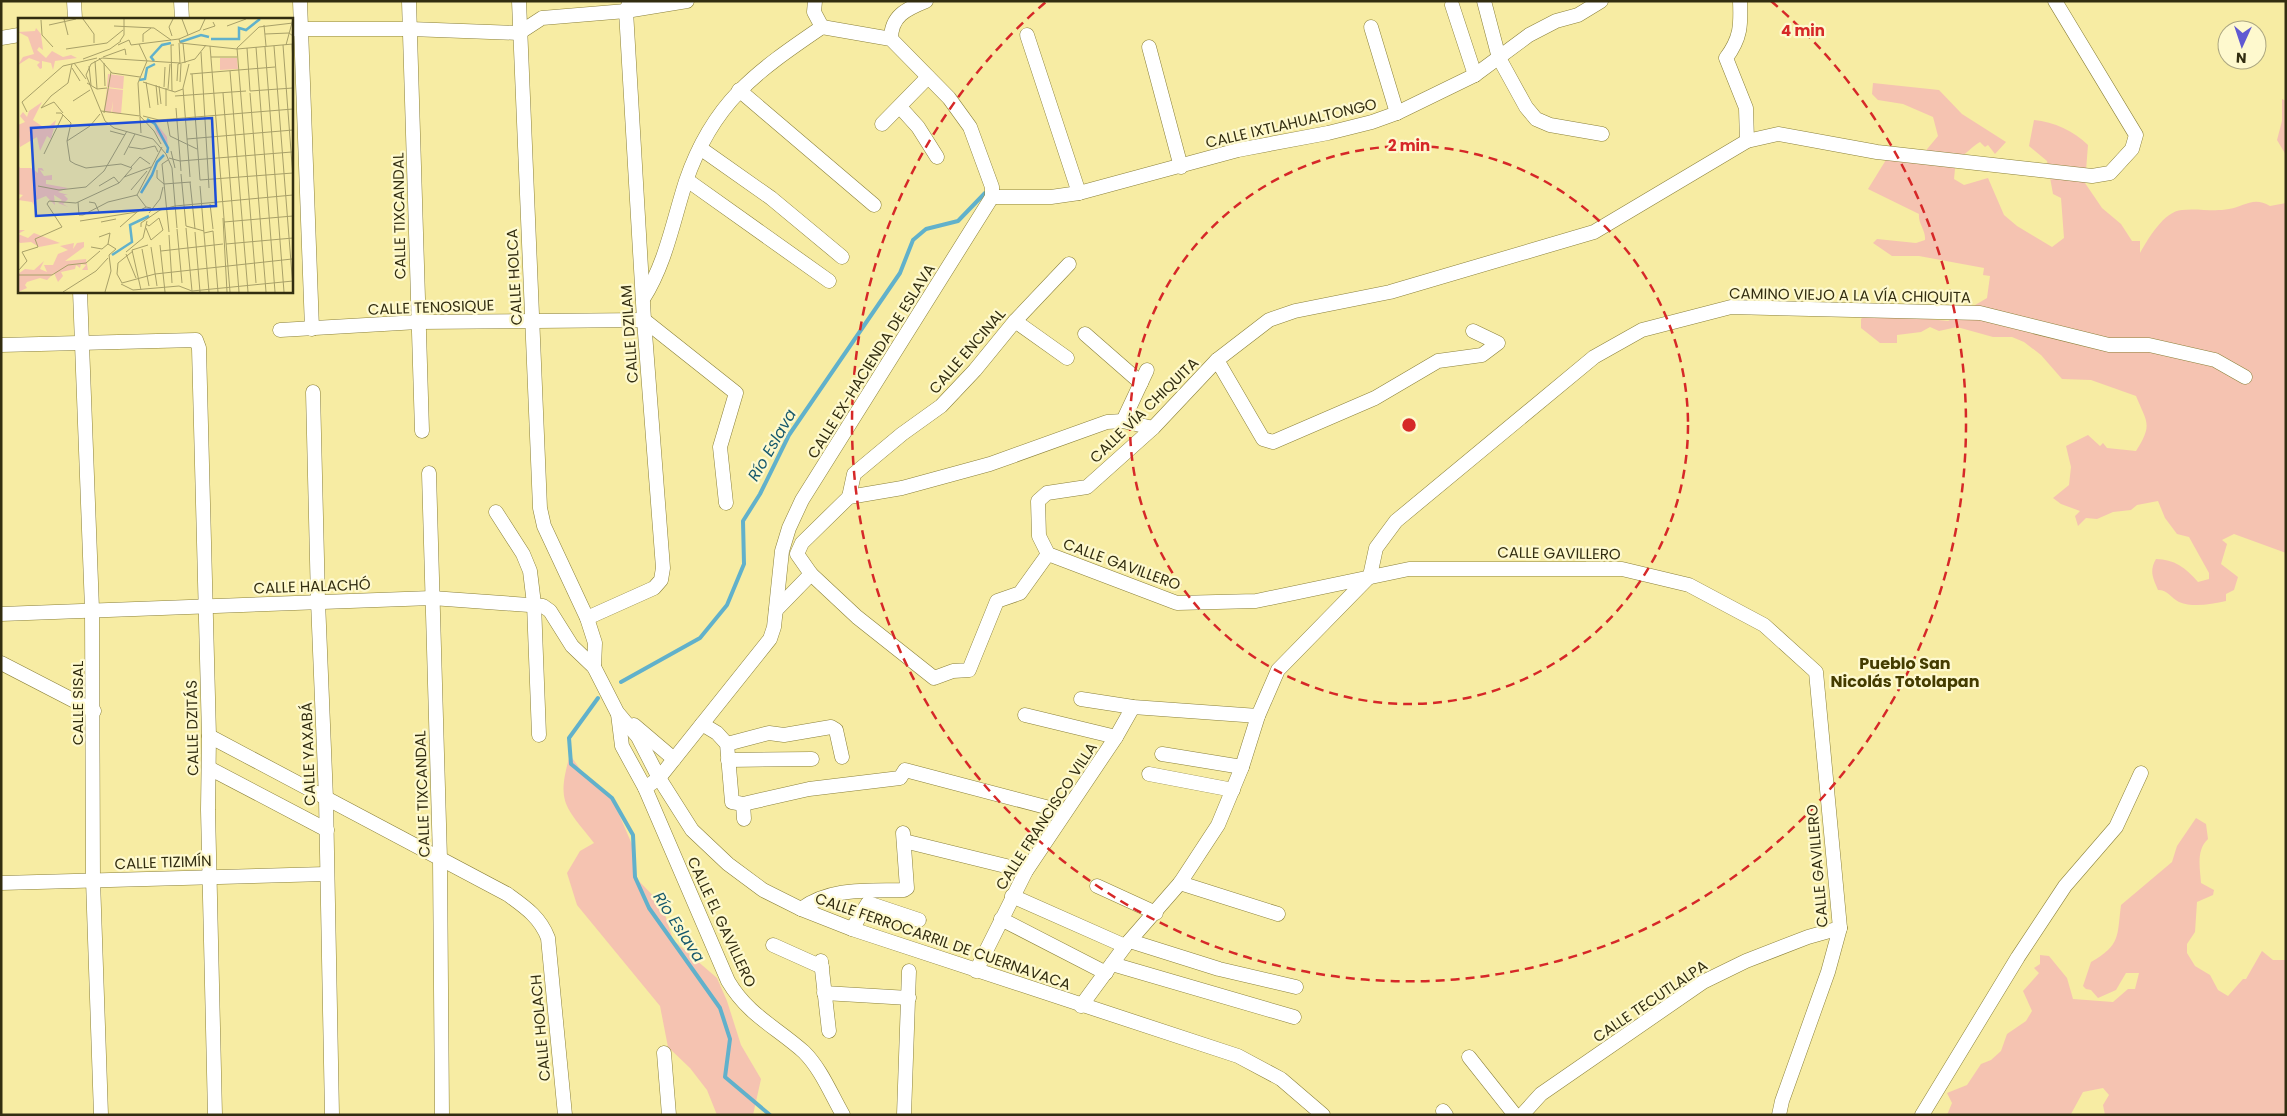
<svg xmlns="http://www.w3.org/2000/svg" width="2287" height="1116" font-family="Poppins,sans-serif">
	<style>
		.green { fill: #f5c3b1 }
		.lines { fill: none; stroke-linecap: round; stroke-linejoin: round }
		.stream { stroke: #61b1cb; stroke-width: 4 }
		.street-casing { stroke: #8b813a; stroke-width: 15 }
		.street { stroke: #fff; stroke-width: 14 }
		.ring { fill: none; stroke: #d62828; stroke-width: 2.5; stroke-dasharray: 9 6 }
		.labels { text-anchor: middle; dominant-baseline: central; stroke-width: 4.5; stroke-linejoin: round; paint-order: stroke }
		.street-label { font-size: 15px; fill: #322d10; stroke: #fef9ce }
		.water-label { font-size: 16px; font-style: italic; fill: #17596c; stroke: #fef9ce }
		.neighbourhood-label { font-size: 16px; font-weight: bold; fill: #443c00; stroke: #fef9ce }
		.inset-river { fill: none; stroke: #61b1cb; stroke-width: 2.5 }
		.inset-road { fill: none; stroke: #a8a068; stroke-width: 1 }
		.view { fill: #1d4ed8; fill-opacity: 0.15; stroke: #1d4ed8; stroke-width: 2.5 }
		.inset-edge { fill: none; stroke: #322d10; stroke-width: 2.5 }
		.centre { fill: #d62828; stroke: #fef9ce; stroke-width: 2.5 }
		.ring-label { font-size: 15px; text-anchor: middle; font-weight: bold; fill: #d62828; stroke: #fef9ce; stroke-width: 4.5; stroke-linejoin: round; paint-order: stroke }
	</style>
	<rect width="100%" height="100%" fill="#f7eca3"/>
	<!-- green -->
	<g class="green">
		<path d="M 1873,83 L 1939,90 L 1962,114 L 2006,142 L 1995,154 L 1988,145 L 1985,147 L 1980,142 C 1971,147 1966,155 1956,159 L 1954,179 L 1964,185 L 1988,178 L 2004,215 L 2017,226 L 2052,247 L 2064,238 L 2061,198 L 2053,194 L 2047,161 L 2029,146 L 2034,120 C 2054,122 2074,131 2088,145 L 2085,183 L 2102,208 L 2121,224 L 2132,241 L 2140,241 L 2140,253 C 2148,239 2164,211 2182,210 C 2197,208 2214,212 2229,209 C 2244,207 2253,196 2270,206 L 2286,203 L 2286,553 L 2234,534 L 2222,540 L 2227,544 L 2221,564 L 2238,577 L 2234,590 L 2226,594 L 2226,601 C 2211,604 2194,608 2179,602 C 2171,598 2168,590 2158,590 C 2153,578 2149,571 2156,559 C 2174,559 2186,568 2198,582 L 2209,579 L 2209,573 L 2189,537 L 2177,534 L 2165,518 L 2158,501 L 2137,505 L 2131,510 L 2113,512 L 2097,519 L 2086,518 L 2078,526 L 2075,516 L 2080,511 L 2061,504 L 2053,498 L 2069,485 L 2071,467 L 2066,446 L 2088,435 L 2100,446 L 2103,443 L 2107,448 L 2136,451 C 2153,424 2147,423 2136,396 L 2091,380 L 2062,379 L 2041,355 L 2024,342 L 2012,337 L 1993,337 L 1957,327 L 1939,331 L 1930,327 L 1921,332 L 1897,335 L 1897,343 L 1880,343 L 1861,328 L 1861,319 L 1864,316 L 1902,313 L 1929,319 L 1948,321 L 1987,298 L 1990,276 L 1983,275 L 1984,268 L 1919,256 L 1892,256 L 1873,243 L 1877,239 L 1916,243 L 1925,240 C 1926,230 1918,224 1919,214 L 1868,189 L 1889,155 L 1923,154 L 1938,136 L 1933,117 L 1903,104 L 1878,100 L 1872,94 Z"/>
		<path d="M 2282,99 L 2286,101 L 2286,155 L 2277,140 L 2282,121 Z"/>
		<path d="M 570,755 L 585,776 L 612,798 L 634,849 L 635,877 L 662,905 L 673,940 L 717,978 L 727,1001 L 741,1045 L 761,1079 L 753,1115 L 717,1115 L 707,1090 L 690,1068 L 668,1047 L 660,1006 L 577,905 L 567,873 L 580,851 L 594,843 C 565,806 556,803 570,755 Z"/>
		<path d="M 2196,818 L 2206,824 L 2208,839 C 2196,850 2200,868 2201,883 L 2214,890 L 2213,895 L 2197,902 L 2195,932 L 2187,944 L 2187,953 L 2195,966 L 2210,975 L 2218,990 L 2228,996 L 2243,979 L 2246,979 L 2262,951 L 2273,960 L 2286,960 L 2286,1115 L 2105,1115 L 2103,1105 L 2109,1095 L 2103,1088 L 2083,1092 L 2071,1114 L 1947,1115 L 1952,1103 L 1947,1093 L 1967,1085 L 1981,1064 L 1991,1060 L 2001,1051 L 2007,1034 L 2026,1021 L 2032,1011 L 2023,991 L 2039,973 L 2034,968 L 2040,964 L 2040,955 L 2049,956 L 2067,978 L 2073,999 L 2113,1002 L 2128,989 L 2135,989 L 2139,973 L 2126,973 L 2116,990 L 2098,998 L 2091,990 L 2086,989 L 2083,986 L 2091,962 C 2121,945 2117,936 2121,905 L 2172,862 L 2177,846 Z"/>
	</g>
	<g class="lines">
		<!-- stream -->
		<g class="stream">
			<path d="M 621,682 L 700,638 L 727,605 L 744,564 L 743,521 L 760,494 L 789,435 L 900,273 L 913,240 L 926,229 L 958,221 L 985,193"/>
			<path d="M 598,698 L 569,738 L 571,764 L 612,798 L 633,835 L 635,877 L 649,908 L 720,1008 L 730,1039 L 725,1077 L 770,1115"/>
		</g>
		<!-- street casing -->
		<g class="street-casing">
			<g id="street">
				<path d="M 74,1 L 75,19"/>
				<path d="M 181,1 L 182,19"/>
				<path d="M 300,1 L 312,329"/>
				<path d="M 409,1 L 422,431"/>
				<path d="M 519,1 L 540,508 L 544,526 L 587,618 L 595,643 L 594,667"/>
				<path d="M 815,1 L 814,12 L 822,27"/>
				<path d="M 1484,1 L 1499,58 L 1526,107 L 1536,119 L 1550,125 L 1602,134"/>
				<path d="M 1740,1 C 1741,25 1741,38 1726,58 L 1746,108 L 1747,141"/>
				<path d="M 1452,5 L 1475,75"/>
				<path d="M 1371,27 L 1397,113"/>
				<path d="M 291,29 L 410,29 L 519,33 L 542,18 L 626,11 L 687,1"/>
				<path d="M 1027,35 L 1079,193"/>
				<path d="M 1,38 L 19,35"/>
				<path d="M 891,39 C 891,16 906,9 926,1"/>
				<path d="M 1149,47 L 1181,167"/>
				<path d="M 739,90 L 874,205"/>
				<path d="M 900,107 L 918,127 L 937,157"/>
				<path d="M 882,124 L 928,77"/>
				<path d="M 700,148 L 771,198 L 842,257"/>
				<path d="M 687,180 L 829,281"/>
				<path d="M 992,197 L 1051,197 L 1079,193 L 1238,150 L 1328,133 L 1372,122 L 1397,113 L 1475,75 L 1529,35 L 1556,21 L 1578,15 L 1601,1"/>
				<path d="M 80,291 L 92,609 L 93,880 L 101,1115"/>
				<path d="M 643,299 C 666,263 673,221 686,181 C 713,102 756,72 822,27"/>
				<path d="M 1015,321 L 1067,358"/>
				<path d="M 280,330 L 418,322 L 644,320 L 736,393 L 720,447 L 726,503"/>
				<path d="M 1473,331 L 1498,343 L 1482,355 L 1438,361 L 1375,398 L 1273,442 L 1263,439 L 1217,360 L 1153,428 L 1087,487 L 1047,493 L 1038,501 L 1039,536 L 1048,554 L 1177,603 L 1256,601 L 1409,569 L 1622,569 L 1689,585 L 1764,625 L 1816,672 L 1840,928 L 1828,972 L 1782,1101 L 1779,1115"/>
				<path d="M 1085,334 L 1141,383"/>
				<path d="M 1,345 L 196,340 L 199,348 L 209,736 L 208,810 L 215,1115"/>
				<path d="M 1217,360 L 1269,320 L 1295,311 L 1390,292 L 1594,232 L 1747,141 L 1778,134 L 1877,152 L 2092,176 L 2110,173 L 2132,149 L 2136,135 L 2055,1"/>
				<path d="M 313,392 L 318,601 L 326,799 L 332,1115"/>
				<path d="M 1123,421 L 1147,370"/>
				<path d="M 429,473 L 440,859 L 442,1115"/>
				<path d="M 849,497 L 854,474 L 902,434 L 941,406 L 975,370 L 1015,321 L 1069,264"/>
				<path d="M 496,512 L 523,554 L 530,571 L 534,604 L 539,735"/>
				<path d="M 1048,554 L 1020,593 L 997,601 L 969,670 L 953,671 L 934,678 L 857,617 L 811,574 L 797,554 L 802,543 L 849,497 L 902,488 L 990,464 L 1107,422 L 1123,421 L 1153,428"/>
				<path d="M 776,610 L 811,574"/>
				<path d="M 1,614 L 432,598 L 543,606 L 550,611 L 572,646 L 594,667 L 617,712 L 638,737 L 659,778 L 692,830 L 728,864 L 763,890 L 801,909 L 852,929 L 1238,1056 L 1281,1079 L 1323,1115"/>
				<path d="M 587,618 L 654,588 L 661,580 L 663,568 L 644,320 L 626,11 L 630,1"/>
				<path d="M 1,663 L 94,711"/>
				<path d="M 1081,699 L 1133,707 L 1258,716"/>
				<path d="M 618,714 L 622,746 L 645,788 L 728,981 C 748,1015 776,1027 804,1052 C 821,1069 831,1094 843,1115"/>
				<path d="M 1025,715 L 1116,737"/>
				<path d="M 702,724 L 717,733 L 727,744 L 732,802 L 743,804 L 809,789 L 900,778 L 905,770 L 1065,812"/>
				<path d="M 634,725 L 674,759"/>
				<path d="M 209,736 L 507,894 C 525,907 540,917 548,938 L 565,1115"/>
				<path d="M 727,744 L 769,733 L 784,735 L 831,727 L 836,730 L 842,757"/>
				<path d="M 1162,754 L 1242,767"/>
				<path d="M 728,760 L 812,759"/>
				<path d="M 209,768 L 327,830"/>
				<path d="M 1149,774 L 1233,790"/>
				<path d="M 645,788 L 659,778 L 770,639 L 774,627 L 782,551 L 789,528 L 802,500 L 992,197 L 992,187 L 970,127 L 949,98 L 891,39 L 822,27"/>
				<path d="M 743,804 L 744,819"/>
				<path d="M 904,841 L 1026,871"/>
				<path d="M 1,883 L 326,874"/>
				<path d="M 1180,883 L 1278,914"/>
				<path d="M 1097,886 L 1156,913"/>
				<path d="M 1012,896 L 1125,946"/>
				<path d="M 801,909 C 831,887 868,891 904,890 L 907,888 L 903,833"/>
				<path d="M 1001,919 L 1106,973"/>
				<path d="M 852,929 L 868,903 L 919,920"/>
				<path d="M 1130,941 L 1219,969 L 1296,987"/>
				<path d="M 773,945 L 822,967"/>
				<path d="M 821,961 L 829,1031"/>
				<path d="M 1112,964 L 1294,1017"/>
				<path d="M 976,971 L 1026,871 L 1116,737 L 1133,707"/>
				<path d="M 824,993 L 909,998"/>
				<path d="M 1081,1006 L 1125,946 L 1180,883 L 1218,825 L 1242,767 L 1258,716 L 1278,670 L 1370,576 L 1376,548 L 1396,521 L 1594,357 L 1642,330 L 1731,307 L 1980,313 L 2109,345 L 2149,345 L 2215,360 L 2245,377"/>
				<path d="M 664,1053 L 669,1115"/>
				<path d="M 1469,1057 L 1515,1115"/>
				<path d="M 1443,1111 L 1446,1115"/>
				<path d="M 904,1115 L 909,971"/>
				<path d="M 1522,1115 L 1541,1094 L 1703,982 L 1746,961 L 1808,937 L 1840,928"/>
				<path d="M 1922,1115 L 2018,957 L 2065,886 L 2116,827 L 2141,773"/>
			</g>
		</g>
		<!-- street -->
		<use href="#street" class="street"/>
	</g>
	<!-- distance rings -->
	<g class="ring">
		<circle cx="1409" cy="425" r="279"/>
		<path d="M1771 1A557 557 0 1 1 1047 1"/>
	</g>
	<g class="labels">
		<!-- street labels -->
		<g class="street-label">
			<text transform="translate(1291 123) rotate(-13)">CALLE IXTLAHUALTONGO</text>
			<text transform="translate(399 216) rotate(-91)">CALLE TIXCANDAL</text>
			<text transform="translate(514 277) rotate(-93)">CALLE HOLCA</text>
			<text transform="translate(1850 295) rotate(1)">CAMINO VIEJO A LA VÍA CHIQUITA</text>
			<text transform="translate(431 307) rotate(-2)">CALLE TENOSIQUE</text>
			<text transform="translate(629 334) rotate(-94)">CALLE DZILAM</text>
			<text transform="translate(967 351) rotate(-49)">CALLE ENCINAL</text>
			<text transform="translate(871 361) rotate(-58)">CALLE EX-HACIENDA DE ESLAVA</text>
			<text transform="translate(1144 410) rotate(-44)">CALLE VÍA CHIQUITA</text>
			<text transform="translate(1559 553) rotate(1)">CALLE GAVILLERO</text>
			<text transform="translate(1122 564) rotate(20)">CALLE GAVILLERO</text>
			<text transform="translate(312 586) rotate(-2)">CALLE HALACHÓ</text>
			<text transform="translate(77 703) rotate(-90)">CALLE SISAL</text>
			<text transform="translate(192 728) rotate(-91)">CALLE DZITÁS</text>
			<text transform="translate(308 754) rotate(-92)">CALLE YAXABÁ</text>
			<text transform="translate(422 794) rotate(-92)">CALLE TIXCANDAL</text>
			<text transform="translate(1046 816) rotate(-57)">CALLE FRANCISCO VILLA</text>
			<text transform="translate(163 862) rotate(-2)">CALLE TIZIMÍN</text>
			<text transform="translate(1817 866) rotate(-95)">CALLE GAVILLERO</text>
			<text transform="translate(722 922) rotate(65)">CALLE EL GAVILLERO</text>
			<text transform="translate(943 941) rotate(19)">CALLE FERROCARRIL DE CUERNAVACA</text>
			<text transform="translate(1650 1001) rotate(-34)">CALLE TECUTLALPA</text>
			<text transform="translate(540 1028) rotate(-95)">CALLE HOLACH</text>
		</g>
		<!-- water labels -->
		<g class="water-label">
			<text transform="translate(772 445) rotate(-60)">Río Eslava</text>
			<text transform="translate(679 927) rotate(57)">Río Eslava</text>
		</g>
		<!-- neighbourhood labels -->
		<g class="neighbourhood-label">
			<text x="1905" y="663">Pueblo San<tspan x="1905" dy="18">Nicolás Totolapan</tspan></text>
		</g>
	</g>
	<!-- overview -->
	<g transform="translate(18 18)">
		<rect width="275" height="275" fill="#f7eca3"/>
		<path d="M 18,10 L 23,16 L 25,32 L 21,29 L 19,32 L 28,40 L 34,33 L 45,39 L 53,37 L 59,40 L 37,43 L 35,52 L 33,45 L 24,43 L 24,50 L 22,51 L 19,47 L 22,44 L 11,40 L 0,47 L 5,39 L 16,36 L 10,19 L 0,14 L 17,13 ZM 202,40 L 219,40 L 220,51 L 202,52 ZM 90,56 L 106,58 L 105,71 L 89,69 ZM 89,70 L 105,72 L 103,96 L 94,95 L 95,83 L 93,95 L 86,94 ZM 24,84 L 15,102 L 28,111 L 38,102 L 33,121 L 29,118 L 22,133 L 19,119 L 2,129 L 0,107 L 7,104 L 2,98 L 5,94 L 9,99 L 11,93 ZM 135,101 L 149,119 L 150,131 L 138,114 ZM 0,147 L 2,150 L 13,150 L 20,155 L 20,150 L 24,150 L 26,153 L 22,152 L 26,158 L 34,157 L 34,162 L 28,162 L 28,166 L 50,170 L 40,174 L 50,177 L 46,177 L 50,181 L 45,186 L 50,189 L 40,185 L 44,182 L 36,177 L 37,187 L 28,178 L 16,183 L 18,190 L 14,184 L 0,182 L 5,177 L 0,176 ZM 0,212 L 7,212 L 0,216 L 10,220 L 16,215 L 42,225 L 21,229 L 13,224 L 2,225 L 0,223 ZM 66,224 L 66,229 L 47,243 L 68,241 L 70,252 L 64,252 L 68,247 L 63,246 L 62,250 L 58,247 L 57,251 L 43,254 L 45,258 L 40,264 L 36,255 L 29,262 L 22,260 L 9,264 L 7,267 L 9,270 L 0,274 L 0,256 L 7,251 L 16,252 L 26,243 L 22,251 L 29,254 L 26,247 L 35,247 L 40,236 L 50,232 L 42,228 L 56,225 L 55,231 L 59,225 Z" fill="#f5c3b1"/>
		<path class="inset-river" d="M 193,21 L 221,21 L 221,10 L 228,12 L 242,1M 162,24 L 183,17 L 191,19M 136,43 L 133,39 L 144,27 L 153,25M 121,62 L 127,61 L 129,50 L 137,46M 129,101 L 137,106 L 150,130 L 149,135M 123,175 L 134,157 L 139,144 L 146,137M 94,237 L 114,224 L 112,207 L 131,198"/>
		<path class="inset-road" d="M 46,1 L 50,17M 65,1 L 76,16 L 76,25M 164,1 L 170,17M 23,2 L 24,17 L 35,29M 31,7 L 58,1M 246,7 L 248,28M 96,8 L 136,10 L 153,22M 209,8 L 228,1M 185,12 L 197,8 L 195,4M 247,16 L 271,15 L 275,18M 154,18 L 151,9 L 155,1M 161,21 L 162,25 L 219,31 L 275,26M 102,23 L 106,17 L 106,1M 125,24 L 125,16 L 133,10M 165,25 L 167,45M 121,26 L 129,43 L 120,65 L 122,98 L 136,113 L 143,126M 274,26 L 275,45M 100,27 L 111,22 L 113,27 L 161,21 L 182,12 L 187,1M 265,27 L 275,160M 268,27 L 275,1M 192,28 L 212,274M 256,28 L 275,270M 238,29 L 257,274M 247,29 L 266,274M 229,30 L 232,73 L 275,70M 48,31 L 89,25 L 105,12M 183,34 L 191,170M 85,39 L 107,31 L 108,37M 193,39 L 219,39M 81,40 L 94,55 L 122,59M 65,41 L 92,31 L 103,23M 77,43 L 79,71M 56,45 L 68,61M 86,45 L 87,68M 160,46 L 177,41 L 188,27M 171,46 L 165,70 L 172,159M 45,48 L 79,40M 71,48 L 73,67M 54,50 L 62,63M 212,53 L 230,274M 172,56 L 257,49M 174,56 L 182,162 L 275,155M 159,63 L 160,46M 125,64 L 157,74 L 165,71M 128,64 L 132,90M 162,64 L 163,46M 69,65 L 79,71 L 89,70M 138,67 L 140,87M 141,68 L 143,86M 146,69 L 147,49M 148,70 L 148,88M 150,71 L 152,46M 154,73 L 153,27 L 156,27M 205,75 L 221,274M 232,75 L 248,274M 157,78 L 228,73M 55,83 L 72,72M 158,90 L 163,153M 83,93 L 122,98M 9,94 L 4,84 L 45,48M 38,95 L 43,95 L 53,105 L 49,123 L 52,143 L 57,146 L 68,150 L 103,146 L 114,150 L 101,165 L 96,159 L 81,168M 45,95 L 36,84 L 23,90 L 33,78 L 50,65 L 54,46M 86,95 L 93,54M 125,98 L 141,102 L 275,91M 122,99 L 123,115M 149,101 L 152,118 L 179,131M 92,113 L 107,117M 169,121 L 275,112M 49,123 L 72,108 L 82,96M 111,129 L 124,131 L 137,128 L 140,134M 153,133 L 157,150M 26,136 L 45,97M 106,137 L 117,116M 151,140 L 162,143 L 274,134M 150,142 L 144,146 L 151,214M 113,149 L 122,139 L 132,146M 139,152 L 139,160 L 146,166 L 173,164M 163,156 L 168,208 L 186,213M 106,159 L 133,149M 172,164 L 177,211M 20,168 L 41,172 L 68,169 L 86,153 L 109,113M 182,168 L 191,274M 113,172 L 129,153M 60,184 L 61,197 L 65,197 L 90,184 L 119,177M 71,184 L 77,185 L 81,194M 192,186 L 195,211M 133,190 L 128,189 L 119,177 L 144,129M 131,195 L 142,181 L 145,169M 205,200 L 209,274M 62,203 L 119,194 L 128,189M 83,204 L 98,201M 206,204 L 275,198M 102,209 L 119,194M 123,209 L 123,205 L 142,192 L 157,188 L 275,177M 128,210 L 133,222 L 145,212 L 141,200 L 131,208 L 128,206M 159,210 L 154,150 L 148,136 L 135,121 L 96,110 L 87,103 L 68,57 L 73,46 L 84,40 L 162,45 L 161,25M 168,210 L 174,273M 159,211 L 164,265M 177,214 L 182,274M 186,215 L 195,213 L 200,274M 151,217 L 154,265M 81,219 L 92,215 L 90,226 L 98,231 L 91,237 L 93,253 L 87,274M 208,226 L 275,220M 142,227 L 147,274M 73,229 L 84,231 L 90,226M 133,229 L 139,268M 124,231 L 131,268M 114,232 L 123,272M 114,232 L 130,227M 115,233 L 100,245 L 99,256 L 104,265 L 137,256 L 274,241M 143,233 L 205,226M 108,234 L 125,220 L 129,203M 108,236 L 118,260M 0,253 L 9,243 L 4,234 L 20,229 L 17,221 L 44,209 L 29,186 L 31,183 L 58,185 L 101,165M 0,257 L 34,257 L 50,247 L 68,245 L 82,233M 238,265 L 219,30 L 241,9 L 275,5M 103,266 L 115,272 L 161,268 L 174,273M 174,273 L 275,263M 45,274 L 78,253 L 90,240"/>
		<path class="view" d="M 194,100 L 198,188 L 18,198 L 13,110 Z"/>
		<rect width="275" height="275" class="inset-edge"/>
	</g>
	<circle cx="1409" cy="425" r="8" class="centre"/>
	<g class="ring-label">
		<text x="1803" y="36">4 min</text>
		<text x="1409" y="151">2 min</text>
	</g>
	<!-- border -->
	<rect width="2287" height="1116" fill="none" stroke="#322d10" stroke-width="5"/>
	<!-- north arrow -->
	<g transform="translate(2242 45) rotate(183)"><circle r="24" fill="#fef9ce" stroke="#aca782"/>
	<path d="M0-4L9 19L0 12L-9 19Z" fill="#6059d2"/>
	<text y="-8" font-size="14" font-weight="bold" text-anchor="middle" fill="#322d10">N</text>
	</g>
</svg>
